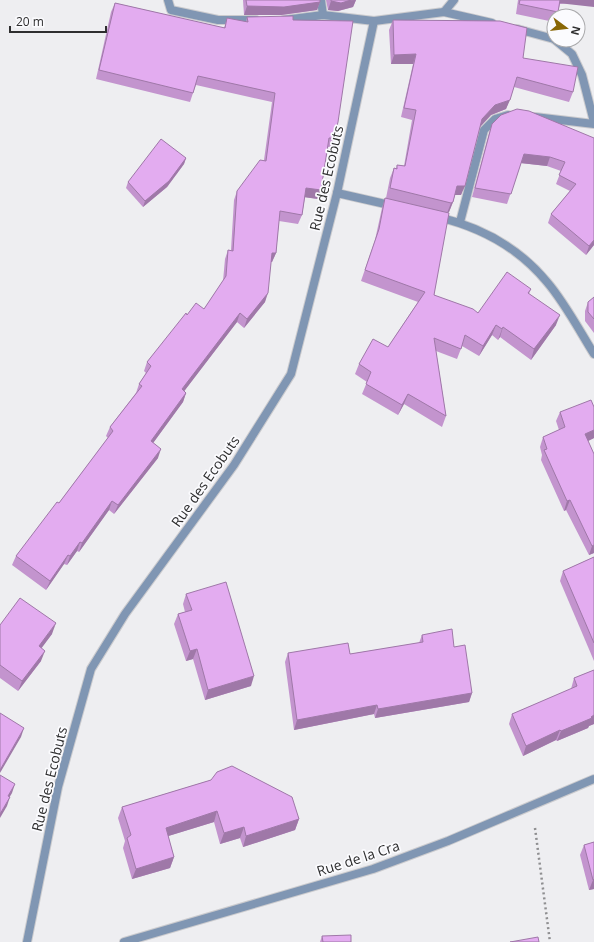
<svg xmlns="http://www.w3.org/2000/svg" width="594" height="942" font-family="'Open Sans',sans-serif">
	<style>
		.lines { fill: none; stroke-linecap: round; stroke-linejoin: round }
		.service-casing { stroke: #cbcbce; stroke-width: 10 }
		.minor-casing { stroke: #cbcbce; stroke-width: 10 }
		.tertiary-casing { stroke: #cbcbce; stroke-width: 10 }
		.path { stroke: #8f8f91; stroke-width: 2.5; stroke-dasharray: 2 3; stroke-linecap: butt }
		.service { stroke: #8096b3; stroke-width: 8 }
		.minor { stroke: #8096b3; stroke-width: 8 }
		.tertiary { stroke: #8096b3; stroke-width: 8 }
		.wall { fill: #c394ce }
		.shaded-wall { fill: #9f78a8 }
		.building { fill: #e3acf0; stroke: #9f78a8 }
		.labels { text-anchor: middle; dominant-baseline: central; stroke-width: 3.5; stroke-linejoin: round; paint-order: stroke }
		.street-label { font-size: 14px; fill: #2e2e2f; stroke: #fbfbfe }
	</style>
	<rect width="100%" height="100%" fill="#eeeef1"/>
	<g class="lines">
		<!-- service casing -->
		<g class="service-casing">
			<g id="service">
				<path d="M 321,0 L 323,15"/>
				<path d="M 444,12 L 492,23"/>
				<path d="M 517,29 L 554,39"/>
				<path d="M 555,40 L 572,54 L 582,75 L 594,122"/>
				<path d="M 337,193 L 394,206"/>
				<path d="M 438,217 C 480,227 519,248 547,282 C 565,303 579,330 594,354"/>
			</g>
		</g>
		<!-- minor casing -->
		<g class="minor-casing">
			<g id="minor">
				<path d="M 168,0 L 171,10 L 218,20 L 256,20"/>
				<path d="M 284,20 L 323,15 L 374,21 L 444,12 L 454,0"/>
				<path d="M 535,117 L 594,124"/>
				<path d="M 460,222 L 484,130 L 495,119 L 508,115"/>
				<path d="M 27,942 L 58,787 L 91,669 L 125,614 L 234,465 L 291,374 L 337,193 L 374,21"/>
			</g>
		</g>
		<!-- tertiary casing -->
		<g class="tertiary-casing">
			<path id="tertiary" d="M 124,942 L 373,869 L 448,841 L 594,779"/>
		</g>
		<!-- path -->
		<path class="path" d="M 535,828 L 550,942"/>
		<!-- service -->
		<use href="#service" class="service"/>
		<!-- minor -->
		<use href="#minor" class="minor"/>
		<!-- tertiary -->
		<use href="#tertiary" class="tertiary"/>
	</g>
	<!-- wall -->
	<g class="wall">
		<path d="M 243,0 L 320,0 L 320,2 L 317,10 L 281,15 L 244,15 Z"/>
		<path d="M 326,0 L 356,0 L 353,7 L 338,11 L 328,10 Z"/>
		<path d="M 518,0 L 594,0 L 560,4 L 557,16 L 554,16 L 554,22 L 516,14 Z"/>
		<path d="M 115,3 L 224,28 L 227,18 L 246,22 L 247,17 L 293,20 L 334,138 L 331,147 L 328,147 L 321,190 L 318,199 L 305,197 L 302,215 L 298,224 L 279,221 L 276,253 L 272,262 L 271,262 L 265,302 L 244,328 L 237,322 L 184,391 L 186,393 L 183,402 L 153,443 L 158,458 L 114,514 L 109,510 L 79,552 L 77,551 L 67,565 L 64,564 L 46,590 L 12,565 L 16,556 L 59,503 L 108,438 L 106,436 L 110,427 L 136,393 L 139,384 L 146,373 L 144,371 L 147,362 L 187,315 L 204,309 L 223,281 L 225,259 L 228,250 L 231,250 L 234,200 L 237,191 L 264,160 L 272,102 L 196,85 L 193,93 L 190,102 L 96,79 L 111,12 Z"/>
		<path d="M 393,20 L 523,58 L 573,92 L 569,102 L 514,87 L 506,109 L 491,115 L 480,127 L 461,195 L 455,195 L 453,202 L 449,212 L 447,213 L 434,295 L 478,313 L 531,289 L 529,294 L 556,325 L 531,360 L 500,337 L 498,340 L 492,335 L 479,356 L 462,346 L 457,359 L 436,351 L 446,416 L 442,427 L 404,404 L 398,415 L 362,394 L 367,382 L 355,374 L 359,364 L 388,347 L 418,302 L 361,281 L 375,240 L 382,208 L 385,198 L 386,198 L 390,178 L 394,168 L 396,169 L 397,165 L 404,166 L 412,120 L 401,117 L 413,64 L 391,64 L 389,30 Z"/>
		<path d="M 492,124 L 594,138 L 594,245 L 586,255 L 548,223 L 551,214 L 570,191 L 556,184 L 561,171 L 547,166 L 521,163 L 507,204 L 472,197 L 489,133 Z"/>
		<path d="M 186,158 L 184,164 L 167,187 L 143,207 L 126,188 L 128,182 Z"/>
		<path d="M 594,297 L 594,333 L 585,321 L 585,311 L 588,302 Z"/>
		<path d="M 594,407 L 594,438 L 588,441 L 594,553 L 589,555 L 566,510 L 564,511 L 541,460 L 542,455 L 540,447 L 543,437 L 559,430 L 556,421 L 560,412 Z"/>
		<path d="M 594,557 L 594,661 L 560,581 L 563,571 Z"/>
		<path d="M 186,594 L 251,686 L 205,700 L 193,659 L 186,661 L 174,624 L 178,614 L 185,612 L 183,604 Z"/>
		<path d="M 0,625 L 52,634 L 41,648 L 41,661 L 18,691 L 0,678 Z"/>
		<path d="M 422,635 L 454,647 L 472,693 L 469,702 L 375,718 L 374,714 L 294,730 L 285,662 L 288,653 L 350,654 L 419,643 Z"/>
		<path d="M 594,670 L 594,724 L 589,726 L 588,728 L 557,741 L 556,740 L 523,756 L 509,724 L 512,714 L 571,689 L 574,678 Z"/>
		<path d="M 211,780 L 299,819 L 295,830 L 243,847 L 240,838 L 220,844 L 214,822 L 168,836 L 174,857 L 170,868 L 132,879 L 123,848 L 125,841 L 118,818 L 122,807 Z"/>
		<path d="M 594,842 L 594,889 L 589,890 L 580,855 L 584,845 Z"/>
		<path d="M 322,936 L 351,942 L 320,942 Z"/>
	</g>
	<!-- shaded-wall -->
	<g class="shaded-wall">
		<path d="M 356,0 L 353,7 L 338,11 L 328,10 L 331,1 Z"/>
		<path d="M 559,0 L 594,0 L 594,7 L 558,3 Z"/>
		<path d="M 320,2 L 317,10 L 281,15 L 244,15 L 247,6 Z"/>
		<path d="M 416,54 L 413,64 L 391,64 L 394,55 Z"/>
		<path d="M 510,100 L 506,109 L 491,115 L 479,128 L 482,119 L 495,105 Z"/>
		<path d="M 524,154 L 550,157 L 547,166 L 520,163 Z"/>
		<path d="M 186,158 L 184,164 L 167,187 L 143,207 L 145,201 Z"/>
		<path d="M 457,186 L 465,186 L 461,195 L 453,195 Z"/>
		<path d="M 306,188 L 321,190 L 318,199 L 303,197 Z"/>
		<path d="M 453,202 L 449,212 L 447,213 L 451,203 Z"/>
		<path d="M 594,240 L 594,245 L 586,255 L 589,246 Z"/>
		<path d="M 272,253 L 276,253 L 272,262 L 269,262 Z"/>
		<path d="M 268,293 L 265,302 L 244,328 L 247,319 Z"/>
		<path d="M 240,313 L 237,322 L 179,398 L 182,389 Z"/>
		<path d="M 560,315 L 556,325 L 531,360 L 534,349 Z"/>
		<path d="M 496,325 L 492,335 L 479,356 L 483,346 Z"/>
		<path d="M 503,327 L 500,337 L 498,340 L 502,329 Z"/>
		<path d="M 186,393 L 183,402 L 148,450 L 151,441 Z"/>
		<path d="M 408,394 L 404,404 L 398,415 L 402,405 Z"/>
		<path d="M 594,430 L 594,438 L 582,444 L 585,434 Z"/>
		<path d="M 161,449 L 158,458 L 114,514 L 118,505 Z"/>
		<path d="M 570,500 L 566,510 L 564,511 L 567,501 Z"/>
		<path d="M 112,501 L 109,510 L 79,552 L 82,543 Z"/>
		<path d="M 80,542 L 77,551 L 67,565 L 70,556 Z"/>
		<path d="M 594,545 L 594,553 L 589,555 L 592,546 Z"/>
		<path d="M 68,555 L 64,564 L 46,590 L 50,581 Z"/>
		<path d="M 56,623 L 52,634 L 35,657 L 39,646 Z"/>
		<path d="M 197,649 L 193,659 L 186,661 L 190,651 Z"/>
		<path d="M 45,651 L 41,661 L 18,691 L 22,681 Z"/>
		<path d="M 254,676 L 251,686 L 205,700 L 208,690 Z"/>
		<path d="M 472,693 L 469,702 L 375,718 L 378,709 Z"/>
		<path d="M 377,705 L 374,714 L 294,730 L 297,720 Z"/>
		<path d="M 594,715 L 594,724 L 589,726 L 588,728 L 557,741 L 561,731 Z"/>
		<path d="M 24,728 L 21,737 L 0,773 L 0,770 Z"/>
		<path d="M 560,730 L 556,740 L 523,756 L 526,746 Z"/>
		<path d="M 15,784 L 12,793 L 5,805 L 8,796 Z"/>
		<path d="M 10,797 L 7,806 L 0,818 L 0,814 Z"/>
		<path d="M 217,811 L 214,822 L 162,838 L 166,828 Z"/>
		<path d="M 299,819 L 295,830 L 243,847 L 246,836 Z"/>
		<path d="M 244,827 L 240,838 L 220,844 L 224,833 Z"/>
		<path d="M 174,857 L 170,868 L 132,879 L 136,869 Z"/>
		<path d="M 594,879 L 594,889 L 589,890 L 593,880 Z"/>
	</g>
	<!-- building -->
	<g class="building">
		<path d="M 246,0 L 320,0 L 320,2 L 284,7 L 247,6 Z"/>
		<path d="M 331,0 L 351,0 L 341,3 L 331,1 Z"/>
		<path d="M 520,0 L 560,0 L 558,12 L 519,4 Z"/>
		<path d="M 115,3 L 225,28 L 227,18 L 248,22 L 247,17 L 293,16 L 293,20 L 353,21 L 338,122 L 334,138 L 329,138 L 321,190 L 306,188 L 302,215 L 280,211 L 276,253 L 272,253 L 268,293 L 247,319 L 240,313 L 182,389 L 186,393 L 151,441 L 161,449 L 118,505 L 112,501 L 82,543 L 80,542 L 70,556 L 68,555 L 50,581 L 16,556 L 57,502 L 59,503 L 113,431 L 110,427 L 142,386 L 139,384 L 151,366 L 147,362 L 186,313 L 187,315 L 196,303 L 204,309 L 226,276 L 228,250 L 233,251 L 237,191 L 260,160 L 266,161 L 275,93 L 198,76 L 193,93 L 99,70 Z"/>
		<path d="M 393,20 L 500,21 L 527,28 L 523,58 L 578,67 L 573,92 L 517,77 L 510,100 L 495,105 L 482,119 L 465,186 L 457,186 L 453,202 L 451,203 L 390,188 L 394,168 L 397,169 L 397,165 L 405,166 L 416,110 L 404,108 L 416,54 L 394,55 Z"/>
		<path d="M 517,109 L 529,111 L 594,138 L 594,240 L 589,246 L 551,214 L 576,184 L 559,175 L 565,162 L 550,157 L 524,154 L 511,194 L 475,188 L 492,124 L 501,115 Z"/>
		<path d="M 161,139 L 186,158 L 169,181 L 145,201 L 128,182 Z"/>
		<path d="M 385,198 L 449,213 L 434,295 L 473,309 L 478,313 L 507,272 L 531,289 L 528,293 L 560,315 L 534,349 L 503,327 L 502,329 L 496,325 L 483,346 L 465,335 L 461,349 L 434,338 L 446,416 L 408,394 L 402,405 L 366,384 L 371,372 L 359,364 L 373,339 L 388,347 L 425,292 L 365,270 L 379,229 Z"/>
		<path d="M 594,297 L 594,319 L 588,312 L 588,302 Z"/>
		<path d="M 591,400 L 594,407 L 594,430 L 585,434 L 594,454 L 594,545 L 592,546 L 570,500 L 567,501 L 544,450 L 547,449 L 543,437 L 565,427 L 560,412 Z"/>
		<path d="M 594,557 L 594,643 L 563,571 Z"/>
		<path d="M 226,582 L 254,676 L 208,690 L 197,649 L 190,651 L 178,614 L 192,610 L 186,594 Z"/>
		<path d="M 20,598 L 56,623 L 39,646 L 45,651 L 22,681 L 0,665 L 0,625 Z"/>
		<path d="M 452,629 L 454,647 L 465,645 L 472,693 L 378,709 L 377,705 L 297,720 L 288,653 L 348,643 L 350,654 L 423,642 L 422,635 Z"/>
		<path d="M 594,670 L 594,715 L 591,717 L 592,718 L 561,731 L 560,730 L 526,746 L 512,714 L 577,686 L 574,678 Z"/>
		<path d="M 0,713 L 24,728 L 0,770 Z"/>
		<path d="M 232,766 L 292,797 L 299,819 L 246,836 L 244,827 L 224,833 L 217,811 L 166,828 L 174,857 L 136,869 L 127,838 L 131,835 L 122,807 L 211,780 L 217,772 Z"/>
		<path d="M 0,775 L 15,784 L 8,796 L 10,797 L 0,814 Z"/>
		<path d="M 594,842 L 594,879 L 593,880 L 584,845 Z"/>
		<path d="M 351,935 L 351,942 L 323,942 L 322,936 Z"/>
		<path d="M 538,937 L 539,942 L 510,942 Z"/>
	</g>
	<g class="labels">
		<!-- street labels -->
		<g class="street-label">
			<text transform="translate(326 178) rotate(-77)">Rue des Ecobuts</text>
			<text transform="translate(205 481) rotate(-55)">Rue des Ecobuts</text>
			<text transform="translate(49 779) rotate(-76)">Rue des Ecobuts</text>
			<text transform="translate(358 858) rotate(-18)">Rue de la Cra</text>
		</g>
	</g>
	<!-- north arrow -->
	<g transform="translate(566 28) rotate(105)"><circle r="19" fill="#fbfbfe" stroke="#a9a9ab"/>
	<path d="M0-3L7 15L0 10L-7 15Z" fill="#896705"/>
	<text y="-6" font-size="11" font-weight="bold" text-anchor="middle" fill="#2e2e2f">N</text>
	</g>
	<!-- scale -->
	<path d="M10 26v6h96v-6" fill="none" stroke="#2e2e2f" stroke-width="2"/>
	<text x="16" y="26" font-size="12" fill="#2e2e2f" stroke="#fbfbfe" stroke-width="3" paint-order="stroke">20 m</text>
</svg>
